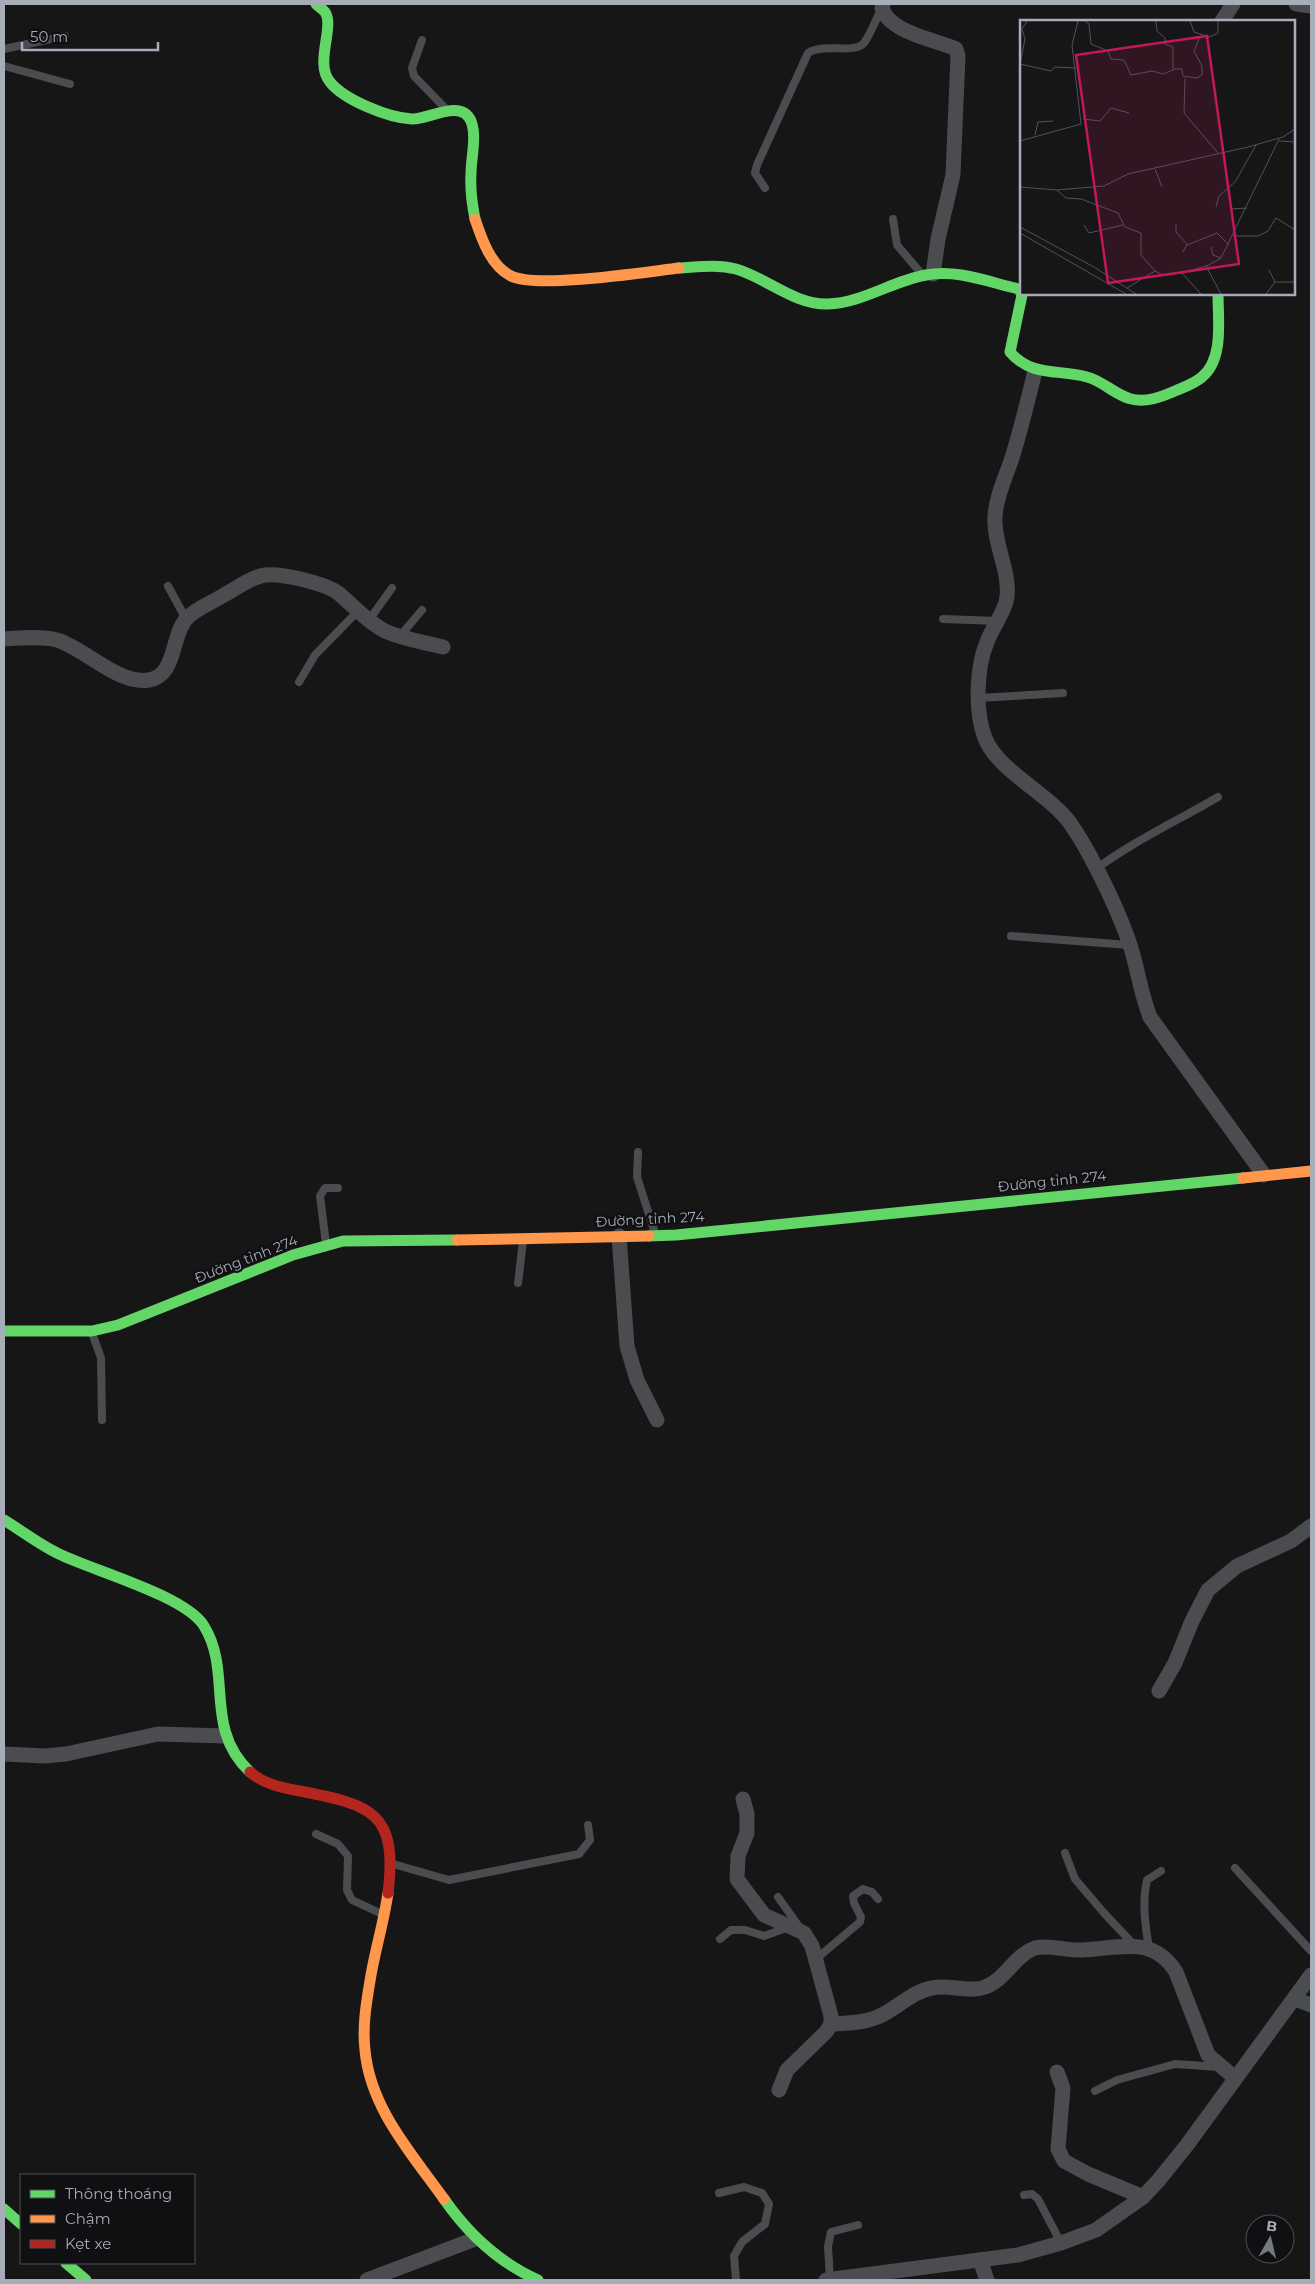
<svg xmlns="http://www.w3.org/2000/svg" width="1315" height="2284" font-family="Montserrat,sans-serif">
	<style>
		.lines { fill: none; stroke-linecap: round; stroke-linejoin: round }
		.lane { stroke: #4a4c50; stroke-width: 8 }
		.street { stroke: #4a4c50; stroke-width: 15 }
		.fast { stroke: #63d668; stroke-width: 11 }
		.slow { stroke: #ff974d; stroke-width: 11 }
		.jam { stroke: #b3261e; stroke-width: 11 }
		.labels { text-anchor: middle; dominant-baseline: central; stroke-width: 4.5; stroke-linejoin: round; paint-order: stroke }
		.street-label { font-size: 14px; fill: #a6acb8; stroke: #101013 }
		.inset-road { fill: none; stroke: #505257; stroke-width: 1 }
		.view { fill: #c2185b; fill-opacity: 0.15; stroke: #c2185b; stroke-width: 2.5 }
		.inset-edge { fill: none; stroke: #a6acb8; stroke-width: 2.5 }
	</style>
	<rect width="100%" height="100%" fill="#161617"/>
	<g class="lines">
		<!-- lane -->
		<g class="lane">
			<path d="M 422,40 L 412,68 L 414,76 L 446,109"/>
			<path d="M 4,49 L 65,36"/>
			<path d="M 4,66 L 70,84"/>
			<path d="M 765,188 L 755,173 L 757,165 L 808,53 C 823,43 855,54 864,43 C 871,33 876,19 882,8"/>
			<path d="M 893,219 L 897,245 L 920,272"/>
			<path d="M 168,586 L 186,619"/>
			<path d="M 943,619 L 998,621"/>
			<path d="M 369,620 L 392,588"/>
			<path d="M 400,636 L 422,610"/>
			<path d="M 299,682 L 315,655 L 358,611"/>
			<path d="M 978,698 L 1063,693"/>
			<path d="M 1096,869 C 1134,841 1177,821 1218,797"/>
			<path d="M 1011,936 L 1129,945"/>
			<path d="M 638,1152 L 637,1177 L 655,1233"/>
			<path d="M 326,1244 L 320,1196 L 325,1188 L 338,1188"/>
			<path d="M 518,1283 L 523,1241"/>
			<path d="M 92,1333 L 101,1358 L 102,1420"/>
			<path d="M 316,1834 L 338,1844 L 348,1856 L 347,1890 L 352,1900 L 382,1914"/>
			<path d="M 1065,1853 L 1075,1879 L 1104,1913 L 1135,1946"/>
			<path d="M 393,1864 L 449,1880 L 579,1854 L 590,1840 L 588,1825"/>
			<path d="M 1235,1868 L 1311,1951"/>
			<path d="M 778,1897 L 800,1928"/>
			<path d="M 720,1939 L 731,1930 L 745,1930 L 764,1936 L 789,1927"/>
			<path d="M 1149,1948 C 1145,1925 1142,1903 1147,1880 L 1161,1871"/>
			<path d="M 816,1959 L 860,1922 L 861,1917 L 854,1903 L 853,1896 L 863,1889 L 872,1892 L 878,1899"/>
			<path d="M 1095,2091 L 1117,2080 L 1175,2064 L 1219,2067"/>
			<path d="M 719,2193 L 744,2187 L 762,2193 L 769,2204 L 765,2224 L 742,2242 L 734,2256 L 736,2280"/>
			<path d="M 1024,2195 L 1032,2194 L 1038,2199 L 1061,2243"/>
			<path d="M 830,2280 L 828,2246 L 831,2232 L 858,2225"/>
		</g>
		<!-- street -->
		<g class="street">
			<path d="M 883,4 L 882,8 C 889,32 933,39 956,49 L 958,56 L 953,175 L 938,239 L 933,274"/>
			<path d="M 1296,4 L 1311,6"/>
			<path d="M 1222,21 L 1233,4"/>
			<path d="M 1035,371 C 1028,400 1021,429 1012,458 C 1006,476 996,497 995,516 C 993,543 1010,570 1007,597 C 1005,613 992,627 987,642 C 976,668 975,712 985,738 C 998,771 1048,793 1070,823 C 1091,853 1120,913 1131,948 C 1138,971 1141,994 1150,1017 L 1264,1175"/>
			<path d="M 4,639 C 21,638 40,636 57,640 C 86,649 118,685 149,680 C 176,676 171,637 186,619 C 195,609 213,602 224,595 C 237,588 251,577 265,575 C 281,573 325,583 338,593 C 353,605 367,622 385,631 C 402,639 424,642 443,647"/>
			<path d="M 619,1236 L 627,1346 L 637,1380 L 657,1420"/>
			<path d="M 1159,1691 L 1175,1663 L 1192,1621 L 1208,1590 L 1237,1566 L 1291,1541 L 1311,1526"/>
			<path d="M 4,1754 L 44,1756 L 66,1754 L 158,1734 L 225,1736"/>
			<path d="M 743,1799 L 747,1814 L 747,1833 L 738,1856 L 737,1879 L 764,1915 L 804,1933 L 812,1946 L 831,2016 L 831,2024 L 826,2032 L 787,2070 L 779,2090"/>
			<path d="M 1295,1999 L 1311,2005"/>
			<path d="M 831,2024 C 849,2023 866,2023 882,2015 C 898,2007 914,1991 932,1988 C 949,1984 968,1993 985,1987 C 1005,1980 1015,1955 1035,1948 C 1049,1944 1066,1951 1081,1950 C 1119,1949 1152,1934 1176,1972 L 1208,2055 L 1235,2078"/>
			<path d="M 1057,2072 L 1063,2088 L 1058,2149 L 1064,2161 L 1088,2174 L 1143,2197"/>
			<path d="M 980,2260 L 987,2280"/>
			<path d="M 367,2280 L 475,2239"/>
			<path d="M 826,2280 L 1018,2255 L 1061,2243 L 1096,2230 L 1143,2197 L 1158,2181 L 1187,2145 L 1311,1975"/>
		</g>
		<!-- fast -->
		<g class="fast">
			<path d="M 316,4 C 318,6 323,9 325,12 C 335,27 314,63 330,82 C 344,100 389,118 412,119 C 428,120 461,98 471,121 C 477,136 471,158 471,174 C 470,190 472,204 475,219"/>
			<path d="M 679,268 C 698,267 717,264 736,269 C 767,278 794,305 828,304 C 862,303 892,281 926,275 C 958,269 988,282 1019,289 L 1022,295 L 1010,352 C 1031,377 1059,369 1087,377 C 1103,381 1115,395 1131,399 C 1146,403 1161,397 1175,391 C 1184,387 1194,384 1202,377 C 1224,359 1218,320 1218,294"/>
			<path d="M 649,1236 L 676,1235 L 1243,1178"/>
			<path d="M 4,1331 L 92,1331 L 118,1325 L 293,1255 L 343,1241 L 457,1240"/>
			<path d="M 4,1520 C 22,1531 40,1545 59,1554 C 94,1571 186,1596 204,1626 C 233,1673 203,1728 250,1772"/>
			<path d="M 444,2199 C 469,2235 498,2262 538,2280"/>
			<path d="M 4,2209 L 21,2224"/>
			<path d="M 66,2263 L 86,2280"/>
		</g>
		<!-- slow -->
		<g class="slow">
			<path d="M 475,219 C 482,240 491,266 511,276 C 537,289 645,272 679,268"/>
			<path d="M 1243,1178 L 1311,1171"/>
			<path d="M 457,1240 L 649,1236"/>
			<path d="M 388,1893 C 384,1921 376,1947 371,1975 C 367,1999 362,2025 365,2050 C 370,2108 412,2154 444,2199"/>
		</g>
		<!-- jam -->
		<path class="jam" d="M 250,1772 C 264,1784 282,1788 300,1791 C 372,1805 398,1812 388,1893"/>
	</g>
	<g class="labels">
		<!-- street labels -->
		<g class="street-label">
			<text transform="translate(1052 1181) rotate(-6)">Đường tỉnh 274</text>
			<text transform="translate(650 1219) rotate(-3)">Đường tỉnh 274</text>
			<text transform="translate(246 1259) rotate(-21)">Đường tỉnh 274</text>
		</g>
	</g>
	<!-- overview -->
	<g transform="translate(1020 20)">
		<rect width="275" height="275" fill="#161617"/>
		<path class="inset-road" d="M 65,1 L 69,4 L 71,24 L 88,31 L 91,39 L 104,40 L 111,55 L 132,51 L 143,54 L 155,49 L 162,49 L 163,56 L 177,58 L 182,55 L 182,46 L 174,31 L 180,16M 136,1 L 137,11 L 145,18 L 145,24 L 153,27 L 153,49M 170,1 L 174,12 L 189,17 L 198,13 L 198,1M 0,44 L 31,51 L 35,47 L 56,48M 0,44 L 5,19 L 2,9 L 7,1M 165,58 L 164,93 L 198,133M 63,99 L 80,101 L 91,88 L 109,93M 15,115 L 18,102 L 33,101M 0,121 L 61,104 L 52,25 L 58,1M 259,121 L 275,122M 135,149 L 142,167M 0,167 L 37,170 L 84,166 L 108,154 L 228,127 L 263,117 L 275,109M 37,170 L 46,178 L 61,179 L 98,193 L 105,207 L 121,213 L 121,235 L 135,251 L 143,255 L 162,253 L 189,245 L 201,238 L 259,119M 196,187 L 199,176 L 215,162 L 236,125M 211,189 L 227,188M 156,204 L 156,212 L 167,224 L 163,232M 64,205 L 69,213 L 103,205M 0,207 L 74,247 L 116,274M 0,213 L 106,274M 213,216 L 238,216 L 248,211 L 256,198 L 275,210M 167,225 L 197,213 L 209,225M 191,227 L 193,235 L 201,238M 186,246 L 201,274M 162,253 L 181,274M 255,262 L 275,262M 107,268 L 135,251M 246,274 L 255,262 L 249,250"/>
		<path class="view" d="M 187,16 L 219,244 L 88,263 L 56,35 Z"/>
		<rect width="275" height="275" class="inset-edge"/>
	</g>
	<!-- border -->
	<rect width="1315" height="2284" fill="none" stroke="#a6acb8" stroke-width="10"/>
	<!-- legend -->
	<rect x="20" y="2174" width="175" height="90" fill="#101013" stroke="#4c4e55"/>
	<rect x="30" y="2190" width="25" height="8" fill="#63d668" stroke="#4c4e55"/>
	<text x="65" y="2199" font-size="15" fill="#a6acb8">Thông thoáng</text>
	<rect x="30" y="2215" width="25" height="8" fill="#ff974d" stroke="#4c4e55"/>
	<text x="65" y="2224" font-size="15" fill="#a6acb8">Chậm</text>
	<rect x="30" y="2240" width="25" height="8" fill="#b3261e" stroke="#4c4e55"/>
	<text x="65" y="2249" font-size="15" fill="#a6acb8">Kẹt xe</text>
	<!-- north arrow -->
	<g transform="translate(1270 2239) rotate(8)"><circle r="24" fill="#101013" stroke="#4c4e55"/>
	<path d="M0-4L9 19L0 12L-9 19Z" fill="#747880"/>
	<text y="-8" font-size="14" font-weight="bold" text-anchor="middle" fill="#a6acb8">B</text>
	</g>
	<!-- scale -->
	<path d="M22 42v8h136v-8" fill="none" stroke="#a6acb8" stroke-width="2.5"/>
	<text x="30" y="42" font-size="15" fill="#a6acb8" stroke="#101013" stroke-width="4" paint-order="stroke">50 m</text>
</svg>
